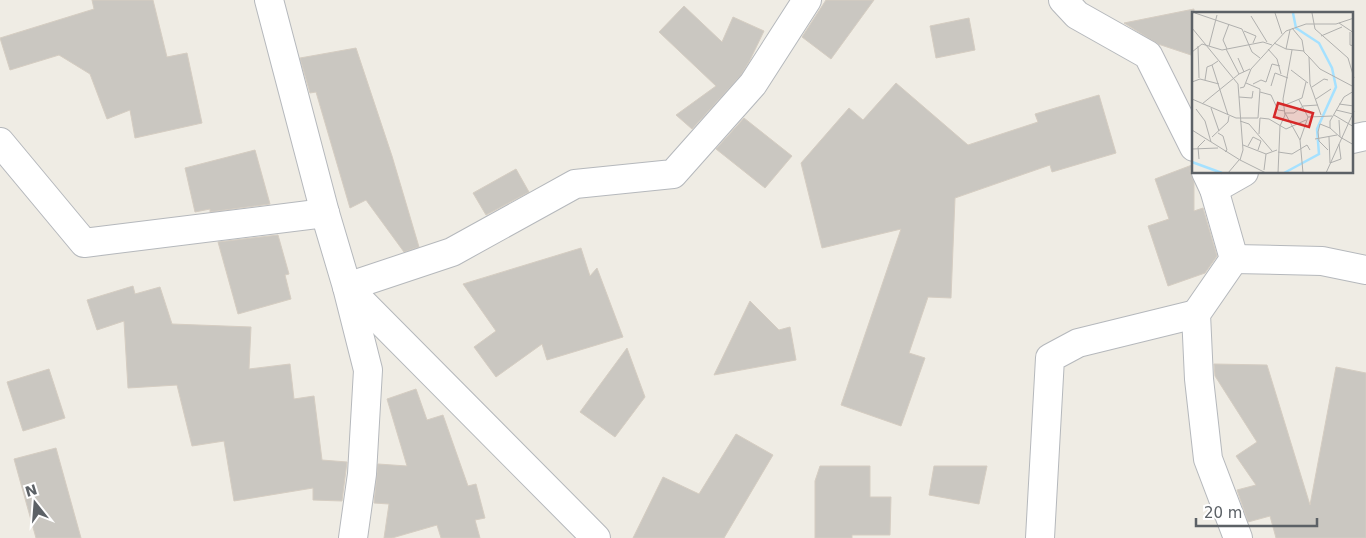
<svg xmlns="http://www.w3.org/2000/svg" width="1366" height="538" font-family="'DejaVu Sans',sans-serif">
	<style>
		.building { fill: #cac7c1; stroke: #d5cdc2 }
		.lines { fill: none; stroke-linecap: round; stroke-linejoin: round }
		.street-casing { stroke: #b5b8bc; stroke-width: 30 }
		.street { stroke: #fff; stroke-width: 28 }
		.inset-river { fill: none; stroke: #a5e1ff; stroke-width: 2.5 }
		.inset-road { fill: none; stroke: #b0b0ae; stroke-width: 1 }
		.view { fill: #d62828; fill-opacity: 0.15; stroke: #d62828; stroke-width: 2.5 }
		.inset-edge { fill: none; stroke: #5c6166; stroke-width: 2.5 }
	</style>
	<rect width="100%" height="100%" fill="#efece4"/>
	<!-- building -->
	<g class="building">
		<path d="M 92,0 L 153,0 L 167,57 L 187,53 L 202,123 L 135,138 L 130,110 L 107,119 L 90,74 L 59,55 L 10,70 L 0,38 L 94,9 Z"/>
		<path d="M 826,0 L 874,0 L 831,59 L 802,37 Z"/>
		<path d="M 684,6 L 722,42 L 733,17 L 764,31 L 750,60 L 741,75 L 692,129 L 676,115 L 716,86 L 659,32 Z"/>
		<path d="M 1194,9 L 1194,56 L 1158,44 L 1124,23 Z"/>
		<path d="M 969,18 L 975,50 L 936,58 L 930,26 Z"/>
		<path d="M 356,48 L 392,156 L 419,247 L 404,252 L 366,200 L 350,208 L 316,92 L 310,93 L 300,58 Z"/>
		<path d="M 896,83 L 968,145 L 1038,122 L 1035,114 L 1099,95 L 1116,153 L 1052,172 L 1050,165 L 955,198 L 951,298 L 928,297 L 909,353 L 925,358 L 901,426 L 841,405 L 901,229 L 822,248 L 801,163 L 849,108 L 863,120 Z"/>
		<path d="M 744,118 L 792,156 L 765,188 L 716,149 Z"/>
		<path d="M 255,150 L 270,204 L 210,212 L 210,209 L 195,212 L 185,168 Z"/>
		<path d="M 1192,165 L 1190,171 L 1194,182 L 1194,211 L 1203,208 L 1217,256 L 1205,273 L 1168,286 L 1148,226 L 1169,219 L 1155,179 Z"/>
		<path d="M 516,169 L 529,192 L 486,215 L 473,193 Z"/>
		<path d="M 278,235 L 289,274 L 285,275 L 291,299 L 238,314 L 218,242 Z"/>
		<path d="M 581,248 L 590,276 L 597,268 L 623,337 L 547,360 L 542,344 L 496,377 L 474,347 L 496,331 L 463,284 Z"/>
		<path d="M 133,286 L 135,294 L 160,287 L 172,324 L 251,327 L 249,369 L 290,364 L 294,399 L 314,396 L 322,460 L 347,462 L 342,501 L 313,500 L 313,488 L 234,501 L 224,441 L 192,446 L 177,385 L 128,388 L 124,321 L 97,330 L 87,300 Z"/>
		<path d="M 750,301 L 779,330 L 790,327 L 796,360 L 714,375 Z"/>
		<path d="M 627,348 L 645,397 L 615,437 L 580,412 Z"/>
		<path d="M 1214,364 L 1267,365 L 1310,505 L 1336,367 L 1366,373 L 1366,538 L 1276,538 L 1270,516 L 1248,522 L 1237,490 L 1256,485 L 1236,456 L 1257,442 L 1215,376 Z"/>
		<path d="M 49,369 L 65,418 L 23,431 L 7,382 Z"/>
		<path d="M 416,389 L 427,420 L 443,415 L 468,486 L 476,484 L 485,518 L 475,520 L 480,538 L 441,538 L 437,525 L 392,538 L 384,538 L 389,504 L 374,503 L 378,464 L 407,466 L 387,399 Z"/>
		<path d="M 736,434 L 773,455 L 724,538 L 633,538 L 663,477 L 699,494 Z"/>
		<path d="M 56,448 L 81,538 L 36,538 L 14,459 Z"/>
		<path d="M 820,466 L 870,466 L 870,497 L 891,497 L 890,535 L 852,535 L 852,538 L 815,538 L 815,481 Z"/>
		<path d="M 934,466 L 987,466 L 979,504 L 929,495 Z"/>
	</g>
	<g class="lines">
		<!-- street casing -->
		<g class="street-casing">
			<g id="street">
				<path d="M 269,0 L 325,213 L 347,287 L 368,370 L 362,474 L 353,538"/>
				<path d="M 1063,0 L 1077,15 L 1148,55 L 1194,147"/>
				<path d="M 1352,139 L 1366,136"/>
				<path d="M 0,142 L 84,243 L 325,213"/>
				<path d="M 1206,172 L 1214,189 L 1244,172"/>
				<path d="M 1214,189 L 1234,259 L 1196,314 L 1199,379 L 1208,459 L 1238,538"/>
				<path d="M 1234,259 L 1322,261 L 1366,270"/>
				<path d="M 596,538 L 347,287 L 452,252 L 575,184 L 673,174 L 753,84 L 807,0"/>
				<path d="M 1040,538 L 1050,358 L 1078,343 L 1196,314"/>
			</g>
		</g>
		<!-- street -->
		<use href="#street" class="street"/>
	</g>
	<!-- overview -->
	<g transform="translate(1192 12)">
		<rect width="161" height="161" fill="#efece4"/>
		<path class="inset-river" d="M 0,150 L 30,161M 92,161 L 127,142 L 125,117 L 144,75 L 140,56 L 127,31 L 104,16 L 101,1"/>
		<path class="inset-road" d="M 3,1 L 50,17 L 60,40 L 68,46M 83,1 L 90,22M 120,1 L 123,17 L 156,46 L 162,66M 59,4 L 75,30M 147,11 L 162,21M 0,16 L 46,72 L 51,138 L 48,148 L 74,161M 100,16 L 110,28 L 112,40 L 117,45 L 118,72 L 129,103M 52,19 L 64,24 L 61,31M 158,20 L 158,33 L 162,34M 129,24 L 150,15M 82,31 L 94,37 L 112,39M 6,34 L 7,66M 17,34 L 25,3M 34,37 L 47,62M 35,37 L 31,28 L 37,12M 76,37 L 85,47 L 89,62M 94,37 L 98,18M 0,40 L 10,32 L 30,38 L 71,30 L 80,33M 117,45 L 128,57 L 162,75M 46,46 L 52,60M 26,49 L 20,53 L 36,103M 99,58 L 116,71M 13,68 L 15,55 L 20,53M 0,70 L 8,67 L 27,72M 61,72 L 69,68 L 74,70 L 80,52 L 88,54M 79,74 L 83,61 L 96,66M 120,75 L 132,67 L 136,68M 48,76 L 52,75 L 59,57 L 94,19 L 114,12 L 144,12 L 162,6M 68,80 L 79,83 L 86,98 L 93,99M 47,85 L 60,86 L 61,79M 0,87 L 44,106 L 66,106 L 68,77 L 54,71M 124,87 L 139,77M 107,88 L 116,105 L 140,104M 10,92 L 47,62 L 58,57M 147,92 L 162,94M 93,93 L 110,86 L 114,70M 111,94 L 126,93M 19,96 L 27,119M 4,97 L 13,109 L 19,130M 144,98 L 161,102M 142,103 L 162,115M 68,106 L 77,107 L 94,117 L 114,108M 147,108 L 148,125 L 162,133M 48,109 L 57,112 L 80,139M 0,118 L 48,148M 26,121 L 31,124 L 35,138 L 33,140M 67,122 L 68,106M 20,125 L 36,110 L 37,104M 137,125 L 138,151 L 149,147 L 147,132M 148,125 L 138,116 L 138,109 L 152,85 L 162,79M 123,127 L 145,123M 108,128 L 93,101 L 102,101 L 111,94M 51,133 L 74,142 L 85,138M 56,134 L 61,125 L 69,129 L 66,138M 0,137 L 26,136M 136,138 L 127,129 L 126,120 L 128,112 L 138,116M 86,140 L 100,142 L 115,133 L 118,138M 7,147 L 6,135 L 13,128M 72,158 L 74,142M 36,161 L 47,148M 86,161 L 88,114 L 93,103 L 91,87 L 100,38M 111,161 L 108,128 L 116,105M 134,161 L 162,99"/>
		<path class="view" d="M 86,91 L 121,101 L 117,115 L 82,105 Z"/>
		<rect width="161" height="161" class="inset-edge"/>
	</g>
	<!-- north arrow -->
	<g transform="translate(35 503) rotate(343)" stroke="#ffffff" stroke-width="4" paint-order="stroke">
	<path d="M0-4L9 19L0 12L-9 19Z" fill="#5c6166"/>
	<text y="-8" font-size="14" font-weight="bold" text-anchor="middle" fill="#5c6166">N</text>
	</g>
	<!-- scale -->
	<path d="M1196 518v8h121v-8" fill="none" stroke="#5c6166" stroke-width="2.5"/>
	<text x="1204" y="518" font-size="15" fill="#5c6166" stroke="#ffffff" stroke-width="4" paint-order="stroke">20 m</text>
</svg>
